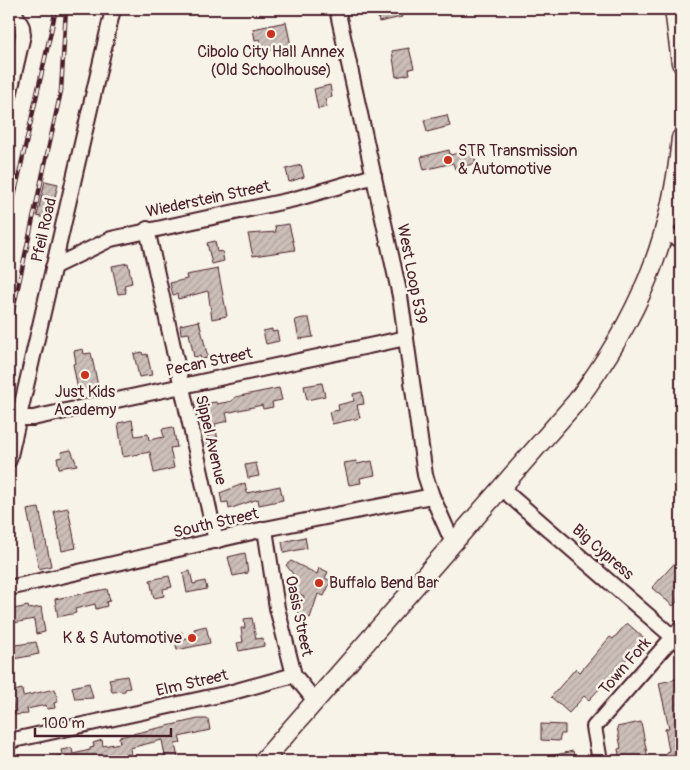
<svg xmlns="http://www.w3.org/2000/svg" width="690" height="770" font-family="Pangolin,sans-serif">
	<style>
		.building { fill: url(#building-hatch); stroke: #4a1f2b }
		.lines { fill: none; stroke-linecap: round; stroke-linejoin: round }
		.minor-casing { stroke: #4a1f2b; stroke-width: 18 }
		.major-casing { stroke: #4a1f2b; stroke-width: 21 }
		.minor { stroke: #f7f3e8; stroke-width: 14 }
		.major { stroke: #f7f3e8; stroke-width: 18 }
		.rail-casing { stroke: #4a1f2b; stroke-width: 4.5 }
		.rail { stroke: #f7f3e8; stroke-width: 2.5; stroke-dasharray: 8; stroke-linecap: butt }
		.poi-dot { fill: #c8321e; stroke: #f7f3e8; stroke-width: 2 }
		.labels { text-anchor: middle; dominant-baseline: central; stroke-width: 5; stroke-linejoin: round; paint-order: stroke }
		.poi-label { font-size: 16px; fill: #4a1f2b; stroke: #f7f3e8 }
		.street-label { font-size: 16px; fill: #4a1f2b; stroke: #f7f3e8 }
	</style>
	<defs>
		<pattern id="building-hatch" width="6" height="6" patternUnits="userSpaceOnUse" patternTransform="scale(1.25)"><rect width="6" height="6" fill="#ccbfb9"/><path d="M-1 1l2-2M0 6l6-6M5 7l2-2" fill="none" stroke="#b1a49f"/></pattern>
	</defs>
	<rect width="100%" height="100%" fill="#f7f3e8"/>
	<filter id="ink" filterUnits="userSpaceOnUse"><feTurbulence type="fractalNoise" baseFrequency=".02" numOctaves="2"/><feDisplacementMap in="SourceGraphic" scale="10" xChannelSelector="R" yChannelSelector="G"/><feConvolveMatrix kernelMatrix="1 2 1 2 8 2 1 2 1" color-interpolation-filters="sRGB"/></filter>
	<g filter="url(#ink)">
		<!-- building -->
		<g class="building">
			<path d="M 376,9 L 400,9 L 402,17 L 379,22 Z"/>
			<path d="M 286,22 L 291,46 L 263,52 L 260,39 L 255,40 L 253,29 Z"/>
			<path d="M 409,48 L 414,68 L 409,69 L 410,74 L 396,77 L 392,51 Z"/>
			<path d="M 330,85 L 332,97 L 325,99 L 327,107 L 318,109 L 314,89 Z"/>
			<path d="M 447,115 L 450,126 L 427,132 L 424,120 Z"/>
			<path d="M 449,150 L 450,155 L 472,150 L 476,163 L 455,169 L 453,163 L 424,170 L 421,157 Z"/>
			<path d="M 301,165 L 304,177 L 289,182 L 286,169 Z"/>
			<path d="M 45,181 L 58,184 L 50,219 L 37,216 Z"/>
			<path d="M 289,224 L 295,250 L 253,256 L 248,234 L 276,232 L 275,226 Z"/>
			<path d="M 215,241 L 217,252 L 222,251 L 224,261 L 212,264 L 207,243 Z"/>
			<path d="M 128,263 L 132,283 L 124,285 L 126,293 L 118,294 L 112,266 Z"/>
			<path d="M 218,269 L 227,316 L 212,319 L 208,291 L 178,299 L 177,294 L 173,295 L 170,283 L 187,279 L 186,275 Z"/>
			<path d="M 303,318 L 309,318 L 313,337 L 299,339 L 295,320 Z"/>
			<path d="M 199,321 L 208,358 L 201,359 L 200,356 L 194,357 L 189,333 L 181,334 L 180,325 Z"/>
			<path d="M 272,329 L 272,332 L 277,331 L 279,341 L 266,344 L 263,331 Z"/>
			<path d="M 83,349 L 84,354 L 91,353 L 98,386 L 78,390 L 73,364 L 76,363 L 74,351 Z"/>
			<path d="M 142,352 L 143,355 L 147,354 L 152,375 L 139,377 L 134,354 Z"/>
			<path d="M 322,383 L 325,396 L 307,400 L 304,386 Z"/>
			<path d="M 279,388 L 282,400 L 272,402 L 273,407 L 263,409 L 262,405 L 226,413 L 228,421 L 215,424 L 219,446 L 208,448 L 206,438 L 208,438 L 202,411 L 207,410 L 207,406 L 210,406 L 209,403 L 216,402 L 217,404 L 232,401 L 235,397 Z"/>
			<path d="M 362,392 L 364,404 L 357,405 L 360,418 L 332,424 L 329,412 L 339,410 L 338,405 L 354,401 L 353,394 Z"/>
			<path d="M 132,420 L 135,436 L 148,434 L 149,440 L 164,437 L 162,429 L 173,427 L 177,447 L 170,448 L 174,468 L 154,473 L 150,452 L 123,457 L 118,423 Z"/>
			<path d="M 71,450 L 77,465 L 59,468 L 57,458 L 62,457 L 61,452 Z"/>
			<path d="M 356,461 L 357,464 L 372,461 L 375,475 L 360,478 L 361,483 L 349,485 L 344,463 Z"/>
			<path d="M 256,463 L 259,476 L 248,478 L 245,465 Z"/>
			<path d="M 245,483 L 247,493 L 280,486 L 283,500 L 259,505 L 258,499 L 229,509 L 228,502 L 222,503 L 220,493 Z"/>
			<path d="M 39,508 L 51,566 L 39,569 L 27,510 Z"/>
			<path d="M 68,508 L 76,548 L 62,551 L 54,511 Z"/>
			<path d="M 305,537 L 307,548 L 284,553 L 282,542 Z"/>
			<path d="M 245,553 L 248,573 L 233,576 L 228,557 Z"/>
			<path d="M 681,556 L 681,597 L 673,606 L 652,588 Z"/>
			<path d="M 291,561 L 317,574 L 319,568 L 328,572 L 325,578 L 331,581 L 324,596 L 318,594 L 310,618 L 298,615 L 304,596 L 291,590 L 296,578 L 286,565 Z"/>
			<path d="M 190,571 L 193,584 L 205,581 L 207,589 L 187,593 L 183,573 Z"/>
			<path d="M 169,576 L 172,587 L 163,589 L 164,596 L 154,598 L 150,580 Z"/>
			<path d="M 107,589 L 110,601 L 106,602 L 107,606 L 96,609 L 95,604 L 75,609 L 76,613 L 58,617 L 55,599 Z"/>
			<path d="M 28,606 L 29,609 L 41,607 L 45,632 L 36,634 L 34,619 L 9,624 L 9,610 Z"/>
			<path d="M 252,618 L 256,639 L 263,638 L 264,646 L 239,651 L 237,643 L 243,642 L 241,628 L 245,628 L 244,619 Z"/>
			<path d="M 627,623 L 645,639 L 589,700 L 584,696 L 569,713 L 551,697 L 576,668 L 580,672 L 610,637 L 613,639 Z"/>
			<path d="M 206,626 L 210,643 L 177,650 L 174,634 L 182,632 L 183,639 L 196,636 L 194,629 Z"/>
			<path d="M 36,642 L 39,654 L 9,660 L 9,646 Z"/>
			<path d="M 127,676 L 130,688 L 125,689 L 125,691 L 112,692 L 109,679 Z"/>
			<path d="M 677,679 L 678,684 L 681,686 L 681,761 L 668,761 L 666,752 L 669,751 L 665,729 L 669,728 L 659,683 Z"/>
			<path d="M 89,683 L 93,698 L 75,699 L 72,687 Z"/>
			<path d="M 22,689 L 23,696 L 55,689 L 58,702 L 54,703 L 55,708 L 47,709 L 46,705 L 27,709 L 28,714 L 15,715 L 10,692 Z"/>
			<path d="M 198,719 L 208,719 L 210,730 L 179,737 L 181,743 L 175,744 L 178,758 L 166,760 L 162,740 L 130,748 L 131,754 L 93,761 L 48,761 L 48,758 L 62,755 L 61,750 L 72,748 L 73,754 L 90,750 L 90,748 L 94,747 L 93,743 L 102,740 L 103,746 L 120,743 L 119,737 Z"/>
			<path d="M 641,722 L 648,759 L 620,761 L 618,749 L 621,748 L 617,727 Z"/>
			<path d="M 541,724 L 565,725 L 565,734 L 561,734 L 559,741 L 541,740 Z"/>
			<path d="M 573,751 L 575,761 L 543,761 L 543,758 Z"/>
		</g>
		<g class="lines">
			<!-- minor casing -->
			<g class="minor-casing">
				<g id="minor">
					<path d="M 337,9 L 400,296 L 425,475 L 432,496 L 453,543"/>
					<path d="M 9,96 L 23,35 L 22,27 L 13,9"/>
					<path d="M 669,217 L 681,220"/>
					<path d="M 147,229 L 216,541"/>
					<path d="M 664,234 L 681,239"/>
					<path d="M 53,267 L 111,239 L 295,199 L 374,176"/>
					<path d="M 18,418 L 33,418 L 406,338"/>
					<path d="M 9,460 L 113,9"/>
					<path d="M 501,488 L 681,644"/>
					<path d="M 265,529 L 277,608 L 294,675 L 316,702"/>
					<path d="M 9,588 L 265,529 L 432,496"/>
					<path d="M 9,741 L 229,693 L 294,675"/>
					<path d="M 600,761 L 594,727 L 681,628"/>
				</g>
			</g>
			<!-- major casing -->
			<g class="major-casing">
				<g id="major">
					<path d="M 674,9 L 681,63"/>
					<path d="M 263,761 L 576,402 C 638,319 671,242 681,138"/>
				</g>
			</g>
			<!-- minor -->
			<use href="#minor" class="minor"/>
			<!-- major -->
			<use href="#major" class="major"/>
			<!-- rail casing -->
			<g class="rail-casing">
				<g id="rail">
					<path d="M 9,219 L 56,9"/>
					<path d="M 9,328 L 61,91 L 66,9"/>
				</g>
			</g>
			<!-- rail -->
			<use href="#rail" class="rail"/>
		</g>
	</g>
	<!-- markers -->
	<g class="poi-dot">
		<circle cx="271" cy="34" r="5"/>
		<circle cx="448" cy="160" r="5"/>
		<circle cx="85" cy="375" r="5"/>
		<circle cx="319" cy="583" r="5"/>
		<circle cx="192" cy="638" r="5"/>
	</g>
	<g class="labels">
		<!-- poi labels -->
		<g class="poi-label">
			<text x="271" y="52">Cibolo City Hall Annex<tspan x="271" dy="18">(Old Schoolhouse)</tspan></text>
			<text x="458" y="151" text-anchor="start">STR Transmission<tspan x="458" dy="18">&amp; Automotive</tspan></text>
			<text x="85" y="392">Just Kids<tspan x="85" dy="18">Academy</tspan></text>
			<text x="329" y="583" text-anchor="start">Buffalo Bend Bar</text>
			<text x="182" y="638" text-anchor="end">K &amp; S Automotive</text>
		</g>
		<!-- street labels -->
		<g class="street-label">
			<text transform="translate(208 199) rotate(-12)">Wiederstein Street</text>
			<text transform="translate(44 230) rotate(-77)">Pfeil Road</text>
			<text transform="translate(412 274) rotate(79)">West Loop 539</text>
			<text transform="translate(209 362) rotate(-12)">Pecan Street</text>
			<text transform="translate(211 440) rotate(77)">Sippel Avenue</text>
			<text transform="translate(216 523) rotate(-13)">South Street</text>
			<text transform="translate(603 552) rotate(41)">Big Cypress</text>
			<text transform="translate(299 616) rotate(78)">Oasis Street</text>
			<text transform="translate(625 666) rotate(-49)">Town Fork</text>
			<text transform="translate(192 683) rotate(-13)">Elm Street</text>
		</g>
	</g>
	<!-- margin -->
	<rect width="690" height="770" fill="none" stroke="#f7f3e8" stroke-width="30"/>
	<rect x="15" y="15" width="660" height="740" fill="none" stroke="#4a1f2b" stroke-width="2" filter="url(#ink)"/>
	<!-- scale -->
	<path d="M35 728v8h136v-8" fill="none" stroke="#4a1f2b" stroke-width="2.5"/>
	<text x="42" y="728" font-size="15" fill="#4a1f2b" stroke="#f7f3e8" stroke-width="4" paint-order="stroke">100 m</text>
</svg>
